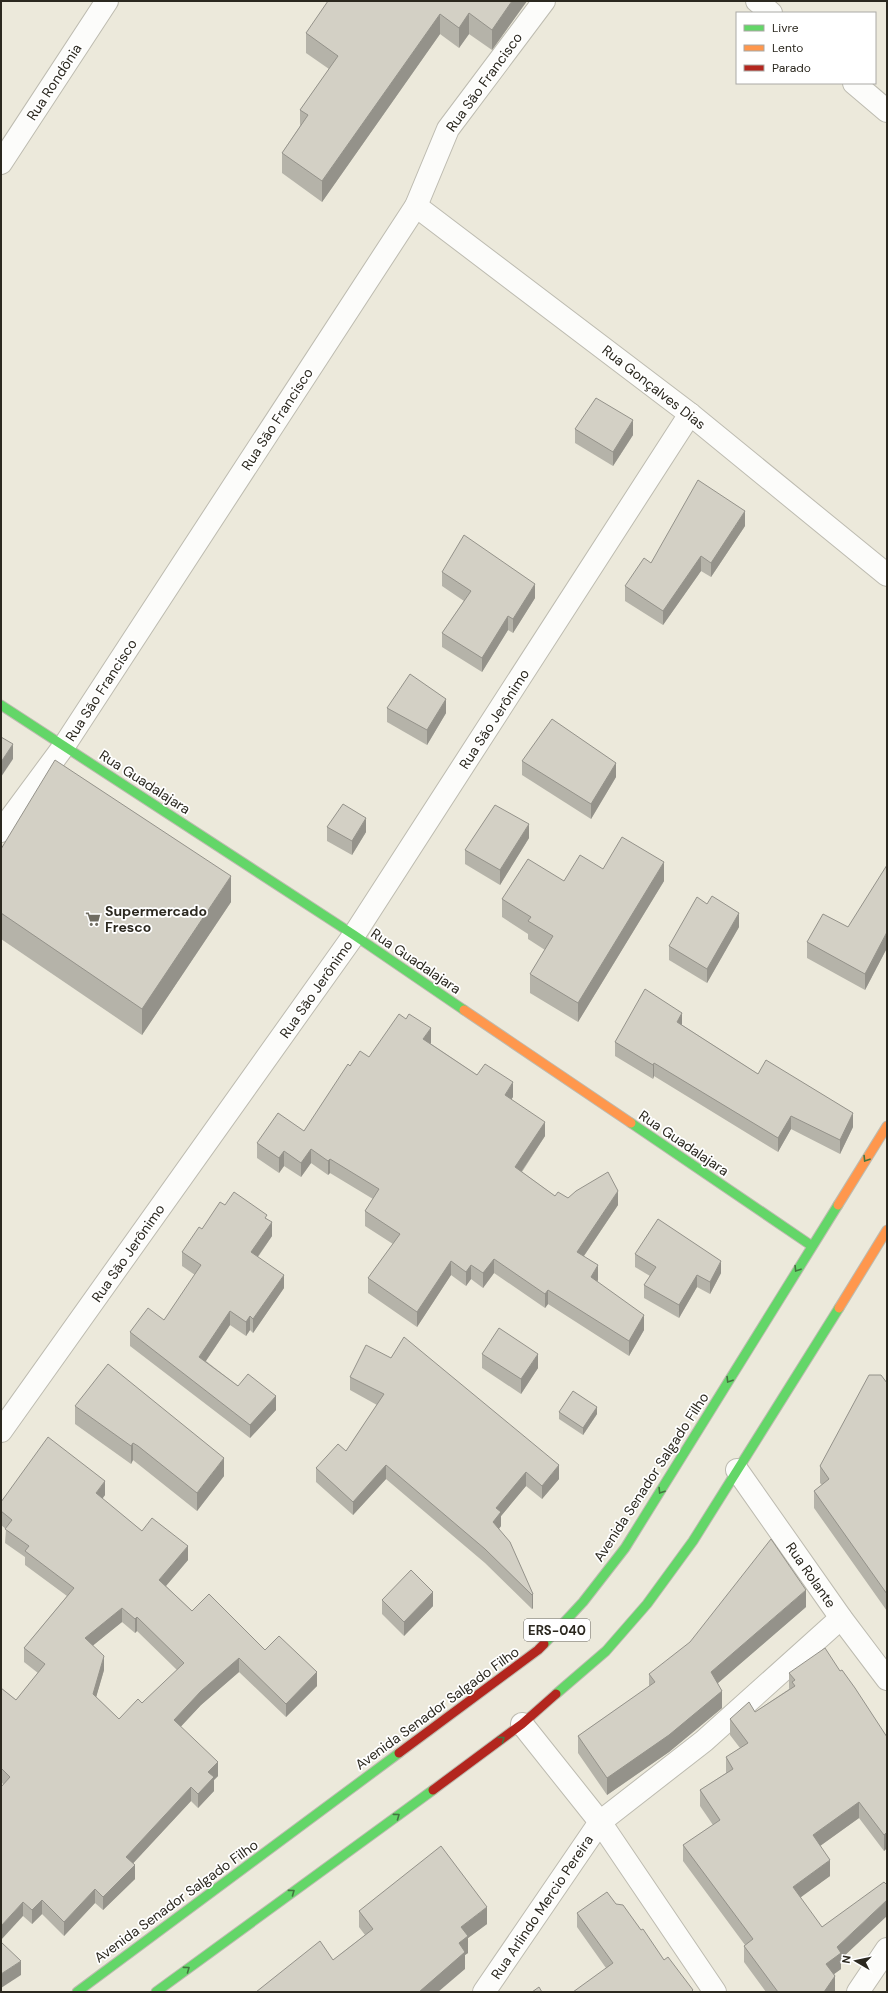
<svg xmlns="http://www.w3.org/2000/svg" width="888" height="1993" font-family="'DM Sans',sans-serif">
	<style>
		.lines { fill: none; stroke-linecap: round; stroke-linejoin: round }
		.street-casing { stroke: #bdbbb0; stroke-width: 24 }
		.fast-casing { stroke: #bdbbb0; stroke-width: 11 }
		.slow-casing { stroke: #bdbbb0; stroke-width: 11 }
		.jam-casing { stroke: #bdbbb0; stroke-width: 11 }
		.street { stroke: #fcfcfa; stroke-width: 22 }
		.fast { stroke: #63d668; stroke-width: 9 }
		.slow { stroke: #ff974d; stroke-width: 9 }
		.jam { stroke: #b3261e; stroke-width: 9 }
		.wall { fill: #b5b3a9; fill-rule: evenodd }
		.shaded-wall { fill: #94928a }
		.building { fill: #d3d0c5; stroke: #94928a; fill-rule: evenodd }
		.oneway { stroke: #447640 }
		.labels { text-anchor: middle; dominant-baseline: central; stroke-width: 3.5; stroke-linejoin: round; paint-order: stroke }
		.shield { fill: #fff; stroke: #6b6862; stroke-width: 1 }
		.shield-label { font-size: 13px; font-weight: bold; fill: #2b281f }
		.street-label { font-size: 14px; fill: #2b281f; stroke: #fff }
		.poi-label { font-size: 14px; font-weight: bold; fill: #2b281f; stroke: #fff; text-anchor: start }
	</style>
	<rect width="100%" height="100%" fill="#ece9db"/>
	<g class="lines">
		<!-- street casing -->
		<g class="street-casing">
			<g id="street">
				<path d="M 757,1 L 771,13"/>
				<path d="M 854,83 L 887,111"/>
				<path d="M 1,163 L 107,1"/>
				<path d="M 416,206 L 690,414 L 887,575"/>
				<path d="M 1,831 L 64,746 L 416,206 L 448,129 L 544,1"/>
				<path d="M 1,1431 L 354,935 L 690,414"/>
				<path d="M 737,1470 L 841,1618 L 887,1679"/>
				<path d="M 522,1724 L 600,1822 L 715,1992"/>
				<path d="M 484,1992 L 600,1822 L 704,1741 L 841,1618"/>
				<path d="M 858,1992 L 887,1949"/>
			</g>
		</g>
		<!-- fast casing -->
		<g class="fast-casing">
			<g id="fast">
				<path d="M 1,705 L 354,935 L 464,1010"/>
				<path d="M 631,1123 L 812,1246"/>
				<path d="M 544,1644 L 583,1602 L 625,1548 L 838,1205"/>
				<path d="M 556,1694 L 606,1651 L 647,1604 L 693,1541 L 839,1308"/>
				<path d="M 77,1992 L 399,1753"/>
				<path d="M 156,1992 L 433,1790"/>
			</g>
		</g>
		<!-- slow casing -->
		<g class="slow-casing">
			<g id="slow">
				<path d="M 464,1010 L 631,1123"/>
				<path d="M 838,1205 L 887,1126"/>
				<path d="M 839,1308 L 887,1230"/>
			</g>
		</g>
		<!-- jam casing -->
		<g class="jam-casing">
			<g id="jam">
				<path d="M 399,1753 L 538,1650 L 544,1644"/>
				<path d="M 433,1790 L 522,1724 L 556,1694"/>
			</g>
		</g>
		<!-- street -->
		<use href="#street" class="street"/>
		<!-- fast -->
		<use href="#fast" class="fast"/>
		<!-- slow -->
		<use href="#slow" class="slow"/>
		<!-- jam -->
		<use href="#jam" class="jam"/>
	</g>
	<!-- wall -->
	<g class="wall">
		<path d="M 527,1 L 492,50 L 469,34 L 459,48 L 440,34 L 322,202 L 282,173 L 282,153 L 300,126 L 300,110 L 329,69 L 306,53 L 306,33 Z"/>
		<path d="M 575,429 L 633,435 L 613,466 L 575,443 Z"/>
		<path d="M 745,526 L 711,577 L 701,571 L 663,625 L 625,601 L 625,586 L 651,563 Z"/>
		<path d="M 442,572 L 535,598 L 513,633 L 508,630 L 482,672 L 442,647 L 442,633 L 464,601 L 442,586 Z"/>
		<path d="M 387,708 L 446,713 L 427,745 L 387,722 Z"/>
		<path d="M 522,761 L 616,777 L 591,819 L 522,775 Z"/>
		<path d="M 327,827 L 366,832 L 352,855 L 327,841 Z"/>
		<path d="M 529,838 L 500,885 L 465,864 L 465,850 Z"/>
		<path d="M 1,849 L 231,902 L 142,1035 L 1,939 Z"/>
		<path d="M 603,869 L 664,881 L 578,1022 L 530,993 L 530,974 L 545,950 L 528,939 L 528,934 L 502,917 L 502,899 Z"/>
		<path d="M 739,927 L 707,983 L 669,960 L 669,946 Z"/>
		<path d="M 848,927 L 887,948 L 865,990 L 807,958 L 807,942 Z"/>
		<path d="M 682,1025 L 758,1074 L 853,1127 L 840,1154 L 791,1129 L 778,1152 L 654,1076 L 653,1079 L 615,1056 L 615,1042 Z"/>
		<path d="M 430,1043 L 477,1075 L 513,1097 L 511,1099 L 545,1136 L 522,1172 L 555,1196 L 568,1198 L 618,1205 L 584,1256 L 598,1280 L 597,1282 L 644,1330 L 629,1356 L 548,1304 L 545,1308 L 494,1273 L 483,1288 L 471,1279 L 466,1286 L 451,1275 L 417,1327 L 368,1293 L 368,1278 L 393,1244 L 365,1226 L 365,1211 L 373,1199 L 330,1173 L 328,1175 L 311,1163 L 301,1177 L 284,1166 L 279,1173 L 257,1158 L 257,1143 L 304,1131 L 350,1066 L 369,1057 L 431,1043 Z"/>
		<path d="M 225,1205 L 267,1219 L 272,1236 L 258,1257 L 284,1288 L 253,1333 L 250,1330 L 246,1336 L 230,1325 L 206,1361 L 238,1386 L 276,1410 L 250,1438 L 130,1346 L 130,1332 L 164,1320 L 195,1275 L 182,1266 L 182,1252 L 202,1229 Z"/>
		<path d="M 635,1254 L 721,1273 L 710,1294 L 697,1287 L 679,1318 L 644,1298 L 644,1285 L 650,1276 L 635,1267 Z"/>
		<path d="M 482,1354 L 538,1368 L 521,1394 L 482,1368 Z"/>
		<path d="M 350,1377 L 559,1479 L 542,1499 L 526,1486 L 501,1516 L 501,1526 L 499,1529 L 533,1594 L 533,1608 L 532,1609 L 485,1563 L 386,1479 L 353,1515 L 316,1482 L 316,1468 L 346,1451 L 377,1405 L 350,1390 Z"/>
		<path d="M 887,1383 L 887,1611 L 814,1508 L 814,1491 L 822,1485 L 820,1483 L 820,1466 Z"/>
		<path d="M 75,1406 L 224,1476 L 197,1511 L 138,1464 L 133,1460 L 131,1464 L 75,1424 Z"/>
		<path d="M 559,1412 L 597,1414 L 583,1435 L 559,1419 Z"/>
		<path d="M 105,1495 L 102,1499 L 142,1531 L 188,1560 L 166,1586 L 192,1611 L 265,1650 L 317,1686 L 286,1717 L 239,1672 L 201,1705 L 180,1727 L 218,1776 L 214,1780 L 214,1791 L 198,1808 L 191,1801 L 133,1863 L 135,1879 L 103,1910 L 95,1903 L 64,1936 L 42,1914 L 32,1924 L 23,1916 L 3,1784 L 1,1782 L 1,1688 L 16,1700 L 38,1673 L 24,1662 L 24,1648 L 67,1596 L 25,1565 L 25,1557 L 5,1543 L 6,1529 L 1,1525 L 1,1502 ZM 122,1622 L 135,1633 L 137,1631 L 177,1670 L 142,1703 L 119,1719 L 96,1697 L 104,1670 L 93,1645 Z"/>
		<path d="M 382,1600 L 433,1606 L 404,1636 L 382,1614 Z"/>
		<path d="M 806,1607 L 718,1683 L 722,1708 L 669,1752 L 607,1795 L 578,1753 L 578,1736 L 649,1687 L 649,1674 Z"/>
		<path d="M 840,1671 L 887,1737 L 887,1848 L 884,1851 L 859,1818 L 820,1846 L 830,1876 L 800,1897 L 841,1959 L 841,1969 L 834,1974 L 835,1976 L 835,1992 L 766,1992 L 744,1962 L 744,1946 L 745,1945 L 683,1861 L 683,1845 L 713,1825 L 700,1806 L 700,1790 L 726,1773 L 726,1757 L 740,1748 L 730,1735 L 730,1719 L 755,1712 L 789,1689 L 789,1673 Z"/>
		<path d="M 616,1904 L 641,1930 L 664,1960 L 693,1992 L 606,1968 L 577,1927 L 577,1913 Z"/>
		<path d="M 359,1911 L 487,1924 L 468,1938 L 468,1953 L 465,1955 L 465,1969 L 333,1960 L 365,1935 L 359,1927 Z"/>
	</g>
	<!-- shaded-wall -->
	<g class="shaded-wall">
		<path d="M 512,1 L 527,1 L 492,50 L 492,30 Z"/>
		<path d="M 469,13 L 469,34 L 459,48 L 459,28 Z"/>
		<path d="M 440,14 L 440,34 L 322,202 L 322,181 Z"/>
		<path d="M 633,420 L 633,435 L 613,466 L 613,452 Z"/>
		<path d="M 745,511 L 745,526 L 711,577 L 711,563 Z"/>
		<path d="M 701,556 L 701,571 L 663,625 L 663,611 Z"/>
		<path d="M 535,584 L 535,598 L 513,633 L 513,619 Z"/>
		<path d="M 508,616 L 508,630 L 482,672 L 482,658 Z"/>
		<path d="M 446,699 L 446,713 L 427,745 L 427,730 Z"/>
		<path d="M 13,744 L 13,759 L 1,777 L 1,762 Z"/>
		<path d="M 616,763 L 616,777 L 591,819 L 591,804 Z"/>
		<path d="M 366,818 L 366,832 L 352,855 L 352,841 Z"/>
		<path d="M 529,824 L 529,838 L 500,885 L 500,870 Z"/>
		<path d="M 664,862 L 664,881 L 578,1022 L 578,1003 Z"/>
		<path d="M 231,876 L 231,902 L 142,1035 L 142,1009 Z"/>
		<path d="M 739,913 L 739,927 L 707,983 L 707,969 Z"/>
		<path d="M 887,932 L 887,948 L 865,990 L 865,974 Z"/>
		<path d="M 682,1013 L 682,1027 L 677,1022 Z"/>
		<path d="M 431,1028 L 431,1043 L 423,1053 L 423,1039 Z"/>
		<path d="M 654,1063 L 654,1076 L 653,1079 L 653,1065 Z"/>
		<path d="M 513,1082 L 513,1097 L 505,1109 L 505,1095 Z"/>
		<path d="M 853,1113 L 853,1127 L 840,1154 L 840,1140 Z"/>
		<path d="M 791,1116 L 791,1129 L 778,1152 L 778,1138 Z"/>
		<path d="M 545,1122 L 545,1136 L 515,1181 L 515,1167 Z"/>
		<path d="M 311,1149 L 311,1163 L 301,1177 L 301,1163 Z"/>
		<path d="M 284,1151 L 284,1166 L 279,1173 L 279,1158 Z"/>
		<path d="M 330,1159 L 330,1173 L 328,1175 L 328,1161 Z"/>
		<path d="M 618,1191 L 618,1205 L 577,1266 L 577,1252 Z"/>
		<path d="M 272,1222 L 272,1236 L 251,1266 L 251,1252 Z"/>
		<path d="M 494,1259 L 494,1273 L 483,1288 L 483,1273 Z"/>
		<path d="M 451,1261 L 451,1275 L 417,1327 L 417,1312 Z"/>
		<path d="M 721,1261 L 721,1273 L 710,1294 L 710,1282 Z"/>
		<path d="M 471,1265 L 471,1279 L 466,1286 L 466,1272 Z"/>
		<path d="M 598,1265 L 598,1280 L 591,1292 L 591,1277 Z"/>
		<path d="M 284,1275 L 284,1288 L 253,1333 L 253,1319 Z"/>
		<path d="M 697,1275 L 697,1287 L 679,1318 L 679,1305 Z"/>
		<path d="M 548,1290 L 548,1304 L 545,1308 L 545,1294 Z"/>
		<path d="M 230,1311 L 230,1325 L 199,1371 L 199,1357 Z"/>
		<path d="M 644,1315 L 644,1330 L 629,1356 L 629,1341 Z"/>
		<path d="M 250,1316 L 250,1330 L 246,1336 L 246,1322 Z"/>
		<path d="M 538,1354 L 538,1368 L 521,1394 L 521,1379 Z"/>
		<path d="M 276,1396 L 276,1410 L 250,1438 L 250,1425 Z"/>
		<path d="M 597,1407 L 597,1414 L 583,1435 L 583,1428 Z"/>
		<path d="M 133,1443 L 133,1460 L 131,1464 L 131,1446 Z"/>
		<path d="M 224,1458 L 224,1476 L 197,1511 L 197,1493 Z"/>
		<path d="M 386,1465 L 386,1479 L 353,1515 L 353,1502 Z"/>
		<path d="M 559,1465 L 559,1479 L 542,1499 L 542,1486 Z"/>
		<path d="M 526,1472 L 526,1486 L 501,1516 L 501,1526 L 493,1536 L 493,1522 L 496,1508 Z"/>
		<path d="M 105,1481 L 105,1495 L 96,1507 L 96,1493 Z"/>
		<path d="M 188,1546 L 188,1560 L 159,1594 L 159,1580 Z"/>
		<path d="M 806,1590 L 806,1607 L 711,1689 L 711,1672 Z"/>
		<path d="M 433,1592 L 433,1606 L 404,1636 L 404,1622 Z"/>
		<path d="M 533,1594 L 533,1608 L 532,1609 L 532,1595 Z"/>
		<path d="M 122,1608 L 122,1622 L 85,1652 L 85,1638 Z"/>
		<path d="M 137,1617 L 137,1631 L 135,1633 L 135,1619 Z"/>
		<path d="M 104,1656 L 104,1670 L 93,1708 L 93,1694 Z"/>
		<path d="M 239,1658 L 239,1672 L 201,1705 L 174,1734 L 174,1720 L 201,1691 Z"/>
		<path d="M 317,1672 L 317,1686 L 286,1717 L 286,1704 Z"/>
		<path d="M 722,1691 L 722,1708 L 669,1752 L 607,1795 L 607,1778 Z"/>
		<path d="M 218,1762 L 218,1776 L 214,1780 L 214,1791 L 198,1808 L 198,1794 L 208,1772 Z"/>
		<path d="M 191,1787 L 191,1801 L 126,1871 L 126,1857 Z"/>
		<path d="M 859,1802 L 859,1818 L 813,1851 L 813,1835 Z"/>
		<path d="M 887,1832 L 887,1848 L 884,1851 L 884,1835 Z"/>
		<path d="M 830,1860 L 830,1876 L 793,1903 L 793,1887 Z"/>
		<path d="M 135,1865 L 135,1879 L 103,1910 L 103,1897 Z"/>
		<path d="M 95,1889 L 95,1903 L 64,1936 L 64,1922 Z"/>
		<path d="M 42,1900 L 42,1914 L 32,1924 L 32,1910 Z"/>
		<path d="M 887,1900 L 887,1916 L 841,1959 L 841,1969 L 826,1980 L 826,1964 L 837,1947 Z"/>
		<path d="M 23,1902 L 23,1916 L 1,1940 L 1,1926 Z"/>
		<path d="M 487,1907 L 487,1924 L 468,1938 L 468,1953 L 465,1955 L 465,1969 L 438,1992 L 419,1992 L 459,1943 L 461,1927 Z"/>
		<path d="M 21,1961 L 21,1975 L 1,1988 L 1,1974 Z"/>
		<path d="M 835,1976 L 835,1992 L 824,1992 Z"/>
	</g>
	<!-- building -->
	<g class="building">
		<path d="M 328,1 L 512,1 L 492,30 L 469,13 L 459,28 L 440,14 L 322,181 L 282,153 L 308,115 L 300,110 L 338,56 L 306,33 Z"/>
		<path d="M 596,398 L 633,420 L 613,452 L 575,429 Z"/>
		<path d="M 698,480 L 745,511 L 711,563 L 701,556 L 663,611 L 625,586 L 644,558 L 651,563 Z"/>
		<path d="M 464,535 L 535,584 L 513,619 L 508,616 L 482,658 L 442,633 L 471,591 L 442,572 Z"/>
		<path d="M 410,674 L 446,699 L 427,730 L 387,708 Z"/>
		<path d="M 552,719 L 616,763 L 591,804 L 522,761 Z"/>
		<path d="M 1,737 L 13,744 L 1,762 Z"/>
		<path d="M 55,760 L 231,876 L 142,1009 L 1,913 L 1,849 Z"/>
		<path d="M 343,804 L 366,818 L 352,841 L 327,827 Z"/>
		<path d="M 495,805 L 529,824 L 500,870 L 465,850 Z"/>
		<path d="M 622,837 L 664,862 L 578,1003 L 530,974 L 553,936 L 528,921 L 531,917 L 502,899 L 528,859 L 564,881 L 580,855 L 603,869 Z"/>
		<path d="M 887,865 L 887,932 L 865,974 L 807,942 L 823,914 L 848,927 Z"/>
		<path d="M 712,896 L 739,913 L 707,969 L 669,946 L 697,897 L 707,904 Z"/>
		<path d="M 645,989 L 682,1013 L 677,1022 L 758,1074 L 766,1060 L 853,1113 L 840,1140 L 791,1116 L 778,1138 L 654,1063 L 653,1065 L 615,1042 Z"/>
		<path d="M 399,1014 L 406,1019 L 409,1014 L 431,1028 L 423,1039 L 477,1075 L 485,1064 L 513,1082 L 505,1095 L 545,1122 L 515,1167 L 555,1196 L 558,1192 L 568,1198 L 576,1191 L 608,1172 L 618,1191 L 577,1252 L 598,1265 L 591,1277 L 644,1315 L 629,1341 L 548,1290 L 545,1294 L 494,1259 L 483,1273 L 471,1265 L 466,1272 L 451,1261 L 417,1312 L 368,1278 L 400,1234 L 365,1211 L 379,1189 L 330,1159 L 328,1161 L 311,1149 L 301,1163 L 284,1151 L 279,1158 L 257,1143 L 278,1113 L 304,1131 L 348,1064 L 350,1066 L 360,1051 L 369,1057 Z"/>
		<path d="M 234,1192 L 267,1215 L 265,1218 L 272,1222 L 251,1252 L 284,1275 L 253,1319 L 250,1316 L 246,1322 L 230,1311 L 199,1357 L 238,1386 L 248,1374 L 276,1396 L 250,1425 L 130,1332 L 148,1308 L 164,1320 L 201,1265 L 182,1252 L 199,1227 L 202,1229 L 220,1202 L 225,1205 Z"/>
		<path d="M 658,1219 L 721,1261 L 710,1282 L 697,1275 L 679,1305 L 644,1285 L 656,1267 L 635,1254 Z"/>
		<path d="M 499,1328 L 538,1354 L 521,1379 L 482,1354 Z"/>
		<path d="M 404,1337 L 559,1465 L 542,1486 L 526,1472 L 496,1508 L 501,1512 L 493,1522 L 510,1542 L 533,1594 L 532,1595 L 485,1549 L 386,1465 L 353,1502 L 316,1468 L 338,1444 L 346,1451 L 384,1394 L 350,1377 L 366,1345 L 391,1358 Z"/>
		<path d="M 108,1364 L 224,1458 L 197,1493 L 138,1446 L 133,1443 L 131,1446 L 75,1406 Z"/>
		<path d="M 869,1375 L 881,1375 L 887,1383 L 887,1594 L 814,1491 L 829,1479 L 820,1466 Z"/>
		<path d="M 573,1391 L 597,1407 L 583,1428 L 559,1412 Z"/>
		<path d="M 48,1437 L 105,1481 L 96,1493 L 142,1531 L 152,1518 L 188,1546 L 159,1580 L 192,1611 L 209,1594 L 265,1650 L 279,1636 L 317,1672 L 286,1704 L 239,1658 L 201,1691 L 174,1720 L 218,1762 L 208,1772 L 214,1777 L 198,1794 L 191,1787 L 126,1857 L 135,1865 L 103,1897 L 95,1889 L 64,1922 L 42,1900 L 32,1910 L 23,1902 L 1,1926 L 1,1787 L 10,1777 L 1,1768 L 1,1688 L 16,1700 L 45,1664 L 24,1648 L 74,1588 L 25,1551 L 29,1546 L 5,1529 L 12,1520 L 1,1511 L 1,1502 ZM 122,1608 L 135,1619 L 137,1617 L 184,1663 L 142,1703 L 138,1699 L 119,1719 L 93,1694 L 104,1656 L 85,1638 Z"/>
		<path d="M 771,1539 L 806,1590 L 711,1672 L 722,1691 L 669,1735 L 607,1778 L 578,1736 L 655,1682 L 649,1674 L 690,1642 Z"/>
		<path d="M 411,1570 L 433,1592 L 404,1622 L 382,1600 Z"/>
		<path d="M 825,1648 L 840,1671 L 842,1670 L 855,1688 L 887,1737 L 887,1832 L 884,1835 L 859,1802 L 813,1835 L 830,1860 L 793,1887 L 822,1927 L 884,1882 L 887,1885 L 887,1900 L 837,1947 L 841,1953 L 826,1964 L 835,1976 L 824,1992 L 778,1992 L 744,1946 L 753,1939 L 683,1845 L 720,1820 L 700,1790 L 733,1769 L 726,1757 L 748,1743 L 730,1719 L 749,1702 L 755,1712 L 795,1686 L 792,1682 L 795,1680 L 789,1673 Z"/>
		<path d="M 441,1846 L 487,1907 L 461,1927 L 468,1936 L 459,1943 L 465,1952 L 419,1992 L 256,1992 L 320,1941 L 333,1960 L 373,1929 L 359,1911 Z"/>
		<path d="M 607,1892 L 616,1904 L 623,1905 L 641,1930 L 643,1929 L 664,1960 L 668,1957 L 693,1990 L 691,1992 L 573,1992 L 613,1963 L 577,1913 Z"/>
		<path d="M 1,1942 L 21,1961 L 1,1974 Z"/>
		<path d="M 539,1987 L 542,1992 L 532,1992 Z"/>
	</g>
	<!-- one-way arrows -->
	<defs><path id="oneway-chevron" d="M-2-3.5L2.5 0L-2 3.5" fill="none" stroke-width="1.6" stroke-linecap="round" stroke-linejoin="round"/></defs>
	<g class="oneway">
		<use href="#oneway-chevron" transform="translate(866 1159) rotate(122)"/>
		<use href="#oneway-chevron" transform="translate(797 1269) rotate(122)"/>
		<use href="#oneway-chevron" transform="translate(729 1380) rotate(122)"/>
		<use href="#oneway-chevron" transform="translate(661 1491) rotate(122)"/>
		<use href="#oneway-chevron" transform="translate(502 1739) rotate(-36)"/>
		<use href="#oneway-chevron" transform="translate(397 1816) rotate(-36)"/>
		<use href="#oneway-chevron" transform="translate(292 1892) rotate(-36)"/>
		<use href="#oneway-chevron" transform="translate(187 1969) rotate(-36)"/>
	</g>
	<!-- icons -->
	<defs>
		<g id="supermarket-bare" transform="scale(1.2)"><path d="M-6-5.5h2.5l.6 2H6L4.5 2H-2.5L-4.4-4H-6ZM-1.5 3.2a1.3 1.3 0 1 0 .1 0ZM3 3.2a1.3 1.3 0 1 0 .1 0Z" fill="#6f6c61" stroke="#fff" stroke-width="2.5" paint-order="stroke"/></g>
	</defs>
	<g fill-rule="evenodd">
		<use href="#supermarket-bare" x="93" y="919"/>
	</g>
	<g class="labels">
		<!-- shield labels -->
		<rect class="shield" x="524" y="1619" width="66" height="22" rx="3"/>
		<g class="shield-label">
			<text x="557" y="1630">ERS-040</text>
		</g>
		<!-- street labels -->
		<g class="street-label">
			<text transform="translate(54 82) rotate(-57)">Rua Rondônia</text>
			<text transform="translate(484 82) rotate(-54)">Rua São Francisco</text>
			<text transform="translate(654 387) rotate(38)">Rua Gonçalves Dias</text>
			<text transform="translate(277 419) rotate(-57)">Rua São Francisco</text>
			<text transform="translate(101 690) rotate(-57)">Rua São Francisco</text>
			<text transform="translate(494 719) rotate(-57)">Rua São Jerônimo</text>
			<text transform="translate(145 782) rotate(33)">Rua Guadalajara</text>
			<text transform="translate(416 961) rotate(34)">Rua Guadalajara</text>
			<text transform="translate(316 989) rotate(-55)">Rua São Jerônimo</text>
			<text transform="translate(684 1143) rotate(34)">Rua Guadalajara</text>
			<text transform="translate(128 1253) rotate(-55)">Rua São Jerônimo</text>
			<text transform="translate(651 1477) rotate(-57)">Avenida Senador Salgado Filho</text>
			<text transform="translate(811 1575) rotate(55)">Rua Rolante</text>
			<text transform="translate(437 1708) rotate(-36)">Avenida Senador Salgado Filho</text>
			<text transform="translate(176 1901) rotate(-36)">Avenida Senador Salgado Filho</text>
			<text transform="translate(542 1907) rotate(-56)">Rua Arlindo Mercio Pereira</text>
		</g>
		<!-- poi labels -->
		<g class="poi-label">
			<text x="105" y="911">Supermercado<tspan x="105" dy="16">Fresco</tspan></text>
		</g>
	</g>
	<!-- border -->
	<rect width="888" height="1993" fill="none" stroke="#2b281f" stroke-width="4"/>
	<!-- legend -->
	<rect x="736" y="12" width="140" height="72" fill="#ffffff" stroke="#aaa9a5"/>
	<rect x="744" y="25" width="20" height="6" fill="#63d668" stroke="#aaa9a5"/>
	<text x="772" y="32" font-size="12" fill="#2b281f">Livre</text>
	<rect x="744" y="45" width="20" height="6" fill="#ff974d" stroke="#aaa9a5"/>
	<text x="772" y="52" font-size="12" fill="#2b281f">Lento</text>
	<rect x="744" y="65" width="20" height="6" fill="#b3261e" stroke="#aaa9a5"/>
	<text x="772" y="72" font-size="12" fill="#2b281f">Parado</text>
	<!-- north arrow -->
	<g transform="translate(856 1961) rotate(279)" stroke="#ffffff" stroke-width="3" paint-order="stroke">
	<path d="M0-3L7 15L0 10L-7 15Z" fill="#2b281f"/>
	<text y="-6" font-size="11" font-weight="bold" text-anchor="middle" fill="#2b281f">N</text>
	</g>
</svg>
